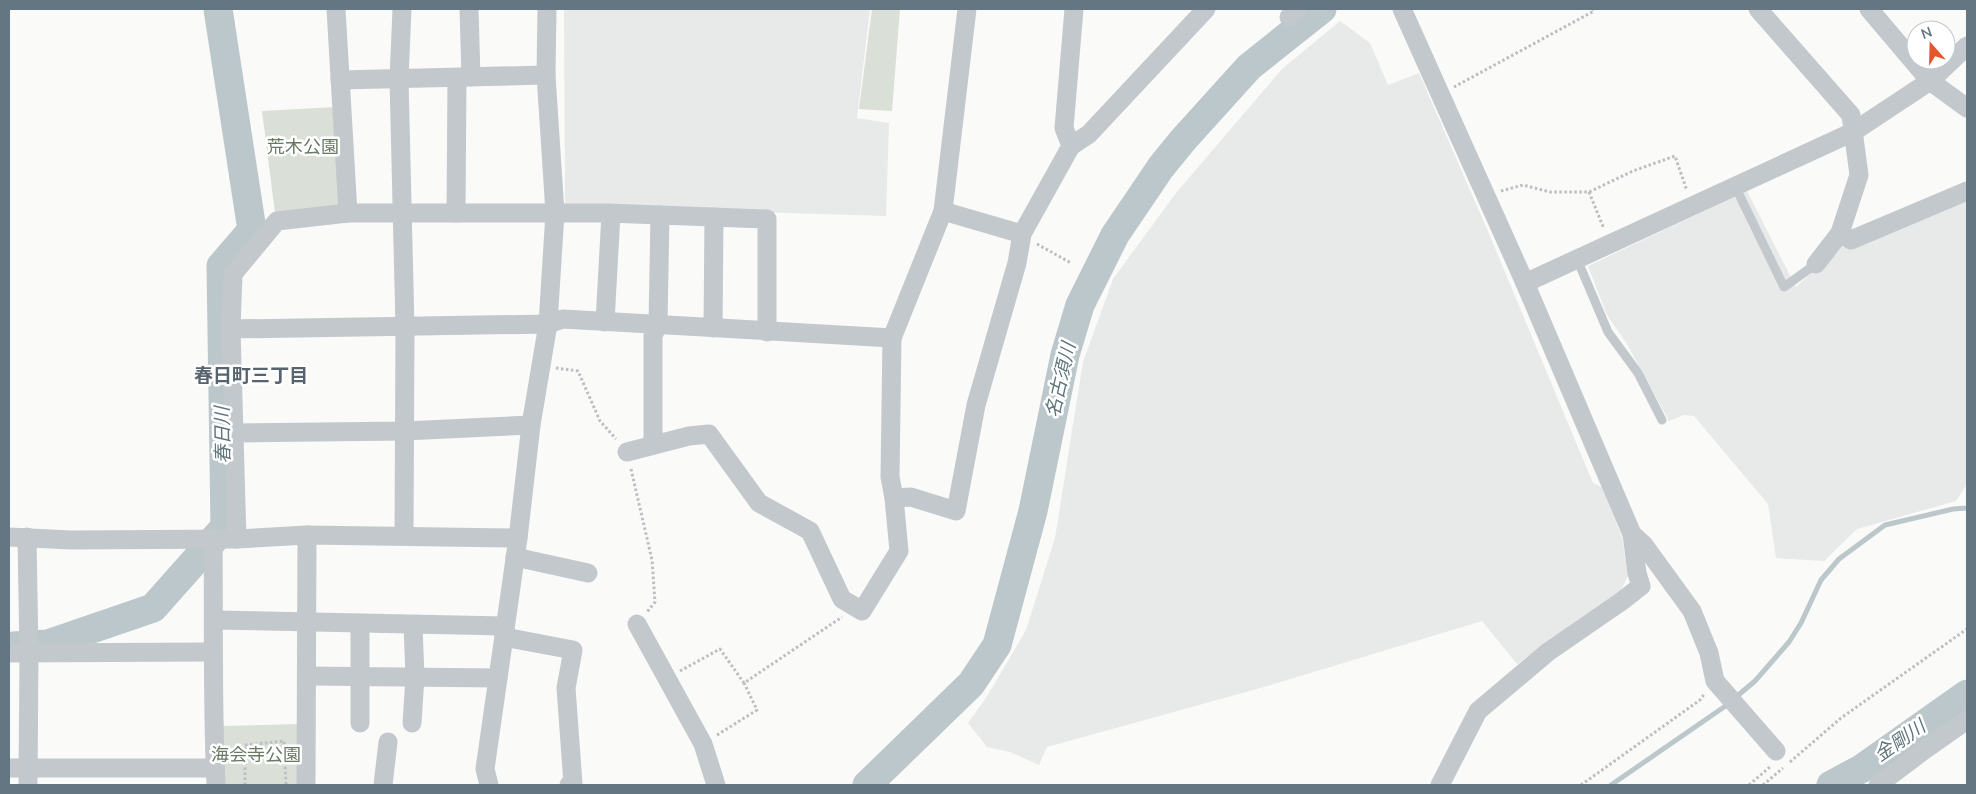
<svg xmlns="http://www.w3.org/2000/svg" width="1976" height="794" font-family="'Nunito Sans','Noto Sans JP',sans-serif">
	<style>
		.built { fill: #e8e9e9 }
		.green { fill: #dadfd7 }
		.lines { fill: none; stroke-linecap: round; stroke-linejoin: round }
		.stream { stroke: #bbc7cb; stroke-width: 5 }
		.river { stroke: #bbc7cb; stroke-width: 29 }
		.path { stroke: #bbbfc2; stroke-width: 3; stroke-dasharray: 2.5 2.5; stroke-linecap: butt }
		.service { stroke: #c3c8cc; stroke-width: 9 }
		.minor { stroke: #c3c8cc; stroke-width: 19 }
		.labels { text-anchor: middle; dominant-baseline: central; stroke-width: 5; stroke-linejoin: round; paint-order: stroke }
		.park-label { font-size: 18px; fill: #687a64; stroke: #fff }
		.neighbourhood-label { font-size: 19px; font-weight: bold; fill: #57646e; stroke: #fff }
		.water-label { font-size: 19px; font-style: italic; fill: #60757c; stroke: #fff }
	</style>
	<rect width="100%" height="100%" fill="#fafaf8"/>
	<!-- built -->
	<g class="built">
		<path d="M 564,9 L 870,9 L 857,118 L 889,123 L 886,216 L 565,206 Z"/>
		<path d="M 1340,21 L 1370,43 L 1388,85 L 1419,73 L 1487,229 L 1593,483 L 1602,487 L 1622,537 L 1628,576 L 1620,592 L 1517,664 L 1482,621 L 1264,687 L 1047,747 L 1039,765 L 1010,752 L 987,747 L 968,723 L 988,695 L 1026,630 L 1055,538 L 1083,362 L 1113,279 L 1176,193 L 1282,69 Z"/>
		<path d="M 1747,191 L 1796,287 L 1840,246 L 1967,199 L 1967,484 L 1956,501 L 1857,529 L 1824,561 L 1776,558 L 1768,504 L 1694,416 L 1684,415 L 1669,421 L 1627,344 L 1607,315 L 1588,266 Z"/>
	</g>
	<!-- green -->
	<g class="green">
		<path d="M 872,9 L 900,9 L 892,111 L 859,109 Z"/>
		<path d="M 336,107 L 342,206 L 275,213 L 262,111 Z"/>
		<path d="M 302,724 L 301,785 L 223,785 L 221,726 Z"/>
	</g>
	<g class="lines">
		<!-- stream -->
		<path class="stream" d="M 1611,785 L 1724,707 L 1755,681 L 1789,642 L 1801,623 L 1821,580 L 1839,559 L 1885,525 L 1953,509 L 1967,508"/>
		<!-- river -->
		<g class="river">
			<path d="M 13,646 L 48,644 L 153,608 L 225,527 L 221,266 L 252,230 L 218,9"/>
			<path d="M 867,785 L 971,684 L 997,645 L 1033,511 L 1065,355 L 1080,305 L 1115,235 L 1161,167 L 1183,140 L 1249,67 L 1322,9"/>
			<path d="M 1831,785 L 1861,769 L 1967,694"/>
		</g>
		<!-- path -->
		<g class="path">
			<path d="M 1454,87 L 1594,11 L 1593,9"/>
			<path d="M 1501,191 L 1523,185 L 1550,192 L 1589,192 L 1633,171 L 1675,156 L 1687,191"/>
			<path d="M 1589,192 L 1604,229"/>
			<path d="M 1037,244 L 1071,263"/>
			<path d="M 556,368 L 578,371 L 600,421 L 616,439"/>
			<path d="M 631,469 L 652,560 L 655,602 L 647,612"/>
			<path d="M 680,671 L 720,649 L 744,683 L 842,617"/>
			<path d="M 717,735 L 757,710 L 744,683"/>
			<path d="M 1790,762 L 1841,718 L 1967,629"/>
			<path d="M 245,785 L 245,745 L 284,741 L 286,785"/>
			<path d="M 1581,785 L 1700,700 L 1705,693"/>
			<path d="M 1749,785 L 1771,766"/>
			<path d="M 1763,785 L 1783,768"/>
		</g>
		<!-- service -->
		<g class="service">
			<path d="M 1735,186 L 1784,287 L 1816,264"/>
			<path d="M 1577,259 L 1608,332 L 1638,373 L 1662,420"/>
		</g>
		<!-- minor -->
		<g class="minor">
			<path d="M 336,9 L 348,213"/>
			<path d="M 402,9 L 399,79 L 405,327 L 404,536"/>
			<path d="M 469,9 L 471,77"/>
			<path d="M 967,9 L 943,211 L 1022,234"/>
			<path d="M 1402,9 L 1525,283 L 1632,534 L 1637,573 L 1641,586 L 1622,601 L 1548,652 L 1478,711 L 1440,785"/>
			<path d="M 1758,9 L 1851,115 L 1859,175 L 1840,233 L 1816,264"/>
			<path d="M 1869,9 L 1930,81 L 1967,108"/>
			<path d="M 1289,17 L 1297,9"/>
			<path d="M 340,80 L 546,75"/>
			<path d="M 1071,146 L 1089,134 L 1206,9"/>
			<path d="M 456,213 L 457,78"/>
			<path d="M 1840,233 L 1851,240 L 1967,191"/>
			<path d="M 1525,283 L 1853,132 L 1930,81 L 1967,46"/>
			<path d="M 605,322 L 611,214"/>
			<path d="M 713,328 L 714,217"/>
			<path d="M 231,329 L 548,324 L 563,319 L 892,338 L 890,477 L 894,498 L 911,497 L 956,511 L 976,405 L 1017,263 L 1022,234 L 1071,146 L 1064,128 L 1074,9"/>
			<path d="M 892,338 L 943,211"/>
			<path d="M 235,433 L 405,431 L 531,425"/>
			<path d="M 653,445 L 653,336 L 658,324 L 660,215"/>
			<path d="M 627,452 L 689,436 L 709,434 L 759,503 L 810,531 L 842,599 L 862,611 L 899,551 L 894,498"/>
			<path d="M 1632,534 L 1644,545 L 1692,611 L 1709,653 L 1715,681 L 1776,751"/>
			<path d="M 9,537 L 71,540 L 237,539 L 307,535 L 518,538"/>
			<path d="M 27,537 L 29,653 L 28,785"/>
			<path d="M 213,538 C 214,620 212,703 216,785"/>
			<path d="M 237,539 L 231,329 L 233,274 L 277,221 L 348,213 L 608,213 L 767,219 L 767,332"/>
			<path d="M 515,557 L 588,573"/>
			<path d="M 214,620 L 505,626"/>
			<path d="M 360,624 L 360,723"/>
			<path d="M 637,624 L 703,744 L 716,785"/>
			<path d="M 504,637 L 573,650 L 566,688 L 573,784 L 569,785"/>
			<path d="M 9,653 L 212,652"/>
			<path d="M 307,676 L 498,678"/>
			<path d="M 412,723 L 415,677 L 413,625"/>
			<path d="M 9,768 L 215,768"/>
			<path d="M 306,785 L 307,535"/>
			<path d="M 383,785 L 388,742"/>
			<path d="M 489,785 L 485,769 L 518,538 L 531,425 L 548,324 L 555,213 L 546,75 L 547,9"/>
			<path d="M 1878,785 L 1923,751 L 1967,720"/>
		</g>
	</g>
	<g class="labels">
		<!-- park labels -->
		<g class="park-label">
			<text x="303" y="147">荒木公園</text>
			<text x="256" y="755">海会寺公園</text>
		</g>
		<!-- neighbourhood labels -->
		<g class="neighbourhood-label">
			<text x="251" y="376">春日町三丁目</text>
		</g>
		<!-- water labels -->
		<g class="water-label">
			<text transform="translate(1061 380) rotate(-77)">名古須川</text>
			<text transform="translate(223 435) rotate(-91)">春日川</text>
			<text transform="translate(1900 741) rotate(-35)">金剛川</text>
		</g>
	</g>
	<!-- border -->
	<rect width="1976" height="794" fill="none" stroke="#657683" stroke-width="20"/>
	<!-- north arrow -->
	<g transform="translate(1931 45) rotate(340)"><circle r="24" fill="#ffffff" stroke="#c1c8cd"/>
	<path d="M0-4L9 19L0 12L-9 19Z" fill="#e4572e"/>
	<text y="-8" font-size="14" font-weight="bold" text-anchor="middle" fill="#657683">N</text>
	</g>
</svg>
